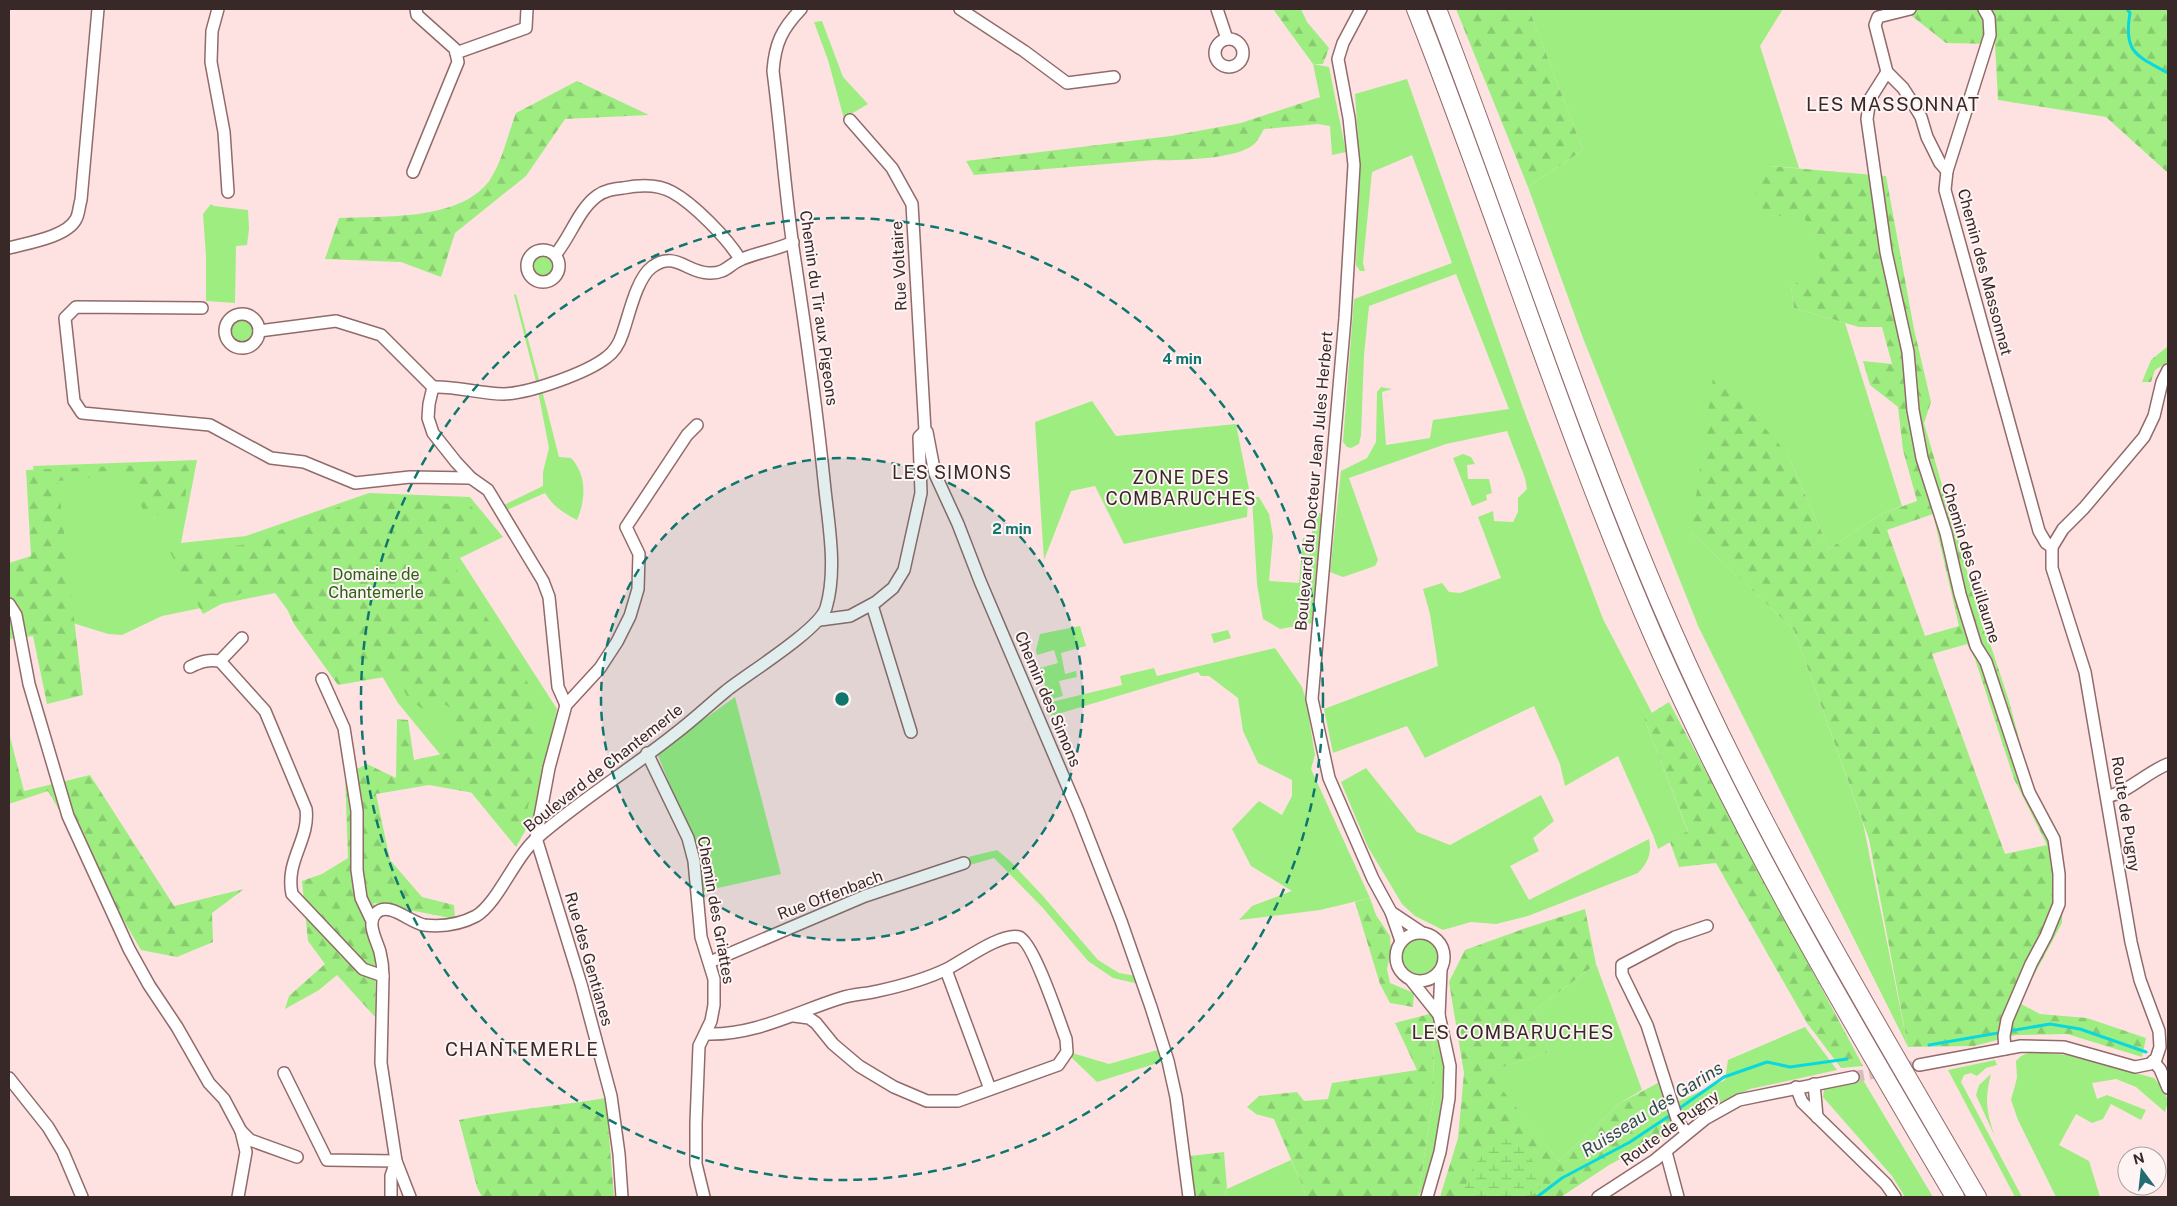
<svg xmlns="http://www.w3.org/2000/svg" width="2177" height="1206" font-family="'Public Sans',sans-serif">
	<style>
		.green { fill: #9ded81 }
		.forest { fill: url(#forest-firs); fill-rule: evenodd }
		.wetland { fill: url(#wetland-marsh) }
		.lines { fill: none; stroke-linecap: round; stroke-linejoin: round }
		.stream { stroke: #0bd8de; stroke-width: 3 }
		.minor-tunnel { stroke: #d6bdbd; stroke-width: 11; stroke-dasharray: 11 5.5; stroke-linecap: butt }
		.minor-casing { stroke: #926a6a; stroke-width: 14 }
		.highway-casing { stroke: #926a6a; stroke-width: 20 }
		.minor { stroke: #fff; stroke-width: 11 }
		.highway { stroke: #fff; stroke-width: 18 }
		.ring { fill: none; stroke: #0f766e; stroke-width: 2.5; stroke-dasharray: 9 6 }
		.labels { text-anchor: middle; dominant-baseline: central; stroke-width: 4; stroke-linejoin: round; paint-order: stroke }
		.street-label { font-size: 16px; fill: #382828; stroke: #fef4f4 }
		.park-label { font-size: 16px; fill: #2c6115; stroke: #fef4f4 }
		.neighbourhood-label { font-size: 18px; letter-spacing: 1px; fill: #382828; stroke: #fef4f4 }
		.water-label { font-size: 18px; font-style: italic; fill: #2c4e4f; stroke: #fef4f4 }
		.quarter-label { font-size: 19px; letter-spacing: 1px; fill: #382828; stroke: #fef4f4 }
		.centre { fill: #0f766e; stroke: #fef4f4; stroke-width: 2.5 }
		.ring-label { font-size: 15px; text-anchor: middle; font-weight: bold; fill: #0f766e; stroke: #fef4f4; stroke-width: 4; stroke-linejoin: round; paint-order: stroke }
	</style>
	<defs>
		<pattern id="forest-firs" width="22" height="20" patternUnits="userSpaceOnUse" patternTransform="scale(1.25)"><rect width="22" height="20" fill="#9ded81"/><path d="M5 1l3.5 6h-7zM16 11l3.5 6h-7z" fill="#88cb6f"/></pattern>
		<pattern id="wetland-marsh" width="20" height="14" patternUnits="userSpaceOnUse" patternTransform="scale(1.25)"><rect width="20" height="14" fill="#9ded81"/><path d="M1 5h8M5 5V1M11 12h8M15 12V8" fill="none" stroke="#88cb6f"/></pattern>
	</defs>
	<rect width="100%" height="100%" fill="#fee2e2"/>
	<!-- green -->
	<g class="green">
		<path d="M 1529,9 L 1783,9 L 1760,46 L 1799,168 L 1768,166 L 1766,215 L 1804,216 L 1823,264 L 1791,287 L 1794,308 L 1845,323 L 1902,506 L 1881,514 L 1829,549 L 1787,453 L 1691,532 L 1794,630 L 1863,823 L 1908,1047 L 1699,628 L 1583,338 L 1528,187 L 1583,150 Z"/>
		<path d="M 822,21 L 843,77 L 868,104 L 851,114 L 846,126 L 828,60 L 814,22 Z"/>
		<path d="M 1313,64 L 1329,67 L 1346,152 L 1332,155 L 1330,126 L 1318,124 L 1320,111 L 1314,106 L 1320,97 Z"/>
		<path d="M 1407,79 L 1523,408 L 1603,619 L 1652,713 L 1644,718 L 1688,832 L 1658,849 L 1653,835 L 1618,756 L 1565,786 L 1560,764 L 1534,706 L 1425,758 L 1407,726 L 1333,753 L 1324,709 L 1438,666 L 1430,614 L 1423,589 L 1442,583 L 1449,592 L 1460,593 L 1501,578 L 1478,517 L 1493,511 L 1494,521 L 1513,522 L 1518,512 L 1518,498 L 1527,489 L 1525,478 L 1507,431 L 1446,444 L 1349,478 L 1378,560 L 1375,566 L 1343,577 L 1330,572 L 1341,471 L 1367,458 L 1376,442 L 1377,392 L 1381,387 L 1392,389 L 1382,392 L 1386,445 L 1430,438 L 1433,420 L 1509,409 L 1456,274 L 1369,306 L 1364,355 L 1361,435 L 1359,444 L 1351,448 L 1347,447 L 1343,442 L 1354,299 L 1452,263 L 1412,155 L 1372,172 L 1363,263 L 1365,271 L 1360,271 L 1356,265 L 1359,156 L 1355,94 Z"/>
		<path d="M 211,204 L 214,206 L 248,210 L 249,229 L 247,245 L 236,246 L 235,303 L 206,301 L 206,256 L 203,214 Z"/>
		<circle cx="542" cy="267" r="11"/>
		<path d="M 516,294 L 539,380 L 536,381 L 514,295 Z"/>
		<circle cx="243" cy="331" r="11"/>
		<path d="M 542,390 L 559,457 L 571,458 C 587,475 586,499 577,520 C 563,513 553,506 545,493 L 507,510 L 504,505 L 543,486 L 543,472 L 549,448 L 538,391 Z"/>
		<path d="M 1092,401 L 1116,436 L 1236,424 L 1249,489 L 1247,517 L 1124,544 L 1095,486 L 1071,491 L 1044,560 L 1035,422 Z"/>
		<path d="M 1463,454 L 1471,457 L 1475,464 L 1467,465 L 1468,479 L 1489,479 L 1492,493 L 1486,495 L 1487,500 L 1472,506 L 1453,458 Z"/>
		<path d="M 197,460 L 181,543 L 246,536 L 369,493 L 470,497 L 503,537 L 460,558 L 557,709 L 537,810 L 516,847 L 398,703 L 379,671 L 337,677 L 275,593 L 162,616 L 122,635 L 108,634 L 60,619 L 33,466 Z"/>
		<path d="M 1252,497 L 1259,497 L 1269,514 L 1273,536 L 1269,581 L 1299,583 L 1303,538 L 1312,538 L 1312,512 L 1325,514 L 1318,622 L 1280,629 L 1263,619 L 1257,584 Z"/>
		<path d="M 1080,626 L 1086,646 L 1061,653 L 1065,674 L 1076,671 L 1077,677 L 1059,681 L 1063,696 L 1049,700 L 1040,668 L 1058,663 L 1054,650 L 1037,655 L 1036,650 L 1040,634 Z"/>
		<path d="M 1228,630 L 1231,638 L 1214,643 L 1211,634 Z"/>
		<path d="M 1275,648 L 1302,687 L 1306,700 L 1315,755 L 1311,769 L 1370,898 L 1320,910 L 1239,920 L 1252,906 L 1292,891 L 1251,866 L 1232,829 L 1259,801 L 1282,815 L 1292,796 L 1292,780 L 1258,763 L 1243,731 L 1238,698 L 1209,676 L 1201,676 L 1198,672 L 1051,716 L 1047,703 L 1122,685 L 1120,676 L 1154,668 L 1157,676 Z"/>
		<path d="M 735,697 L 781,874 L 700,892 L 691,837 L 657,753 Z"/>
		<path d="M 1366,768 L 1417,832 L 1450,845 L 1541,795 L 1554,821 L 1533,838 L 1539,851 L 1510,866 L 1529,900 L 1649,839 C 1652,854 1648,862 1638,873 L 1528,916 L 1496,924 L 1471,922 L 1443,930 L 1415,916 L 1402,904 L 1368,847 L 1341,782 Z"/>
		<path d="M 997,850 L 1010,861 L 1042,895 L 1098,960 L 1119,973 L 1136,976 L 1139,984 L 1113,978 L 1088,961 L 1042,907 L 994,858 L 970,865 L 968,857 Z"/>
		<circle cx="1420" cy="957" r="19"/>
		<path d="M 1596,964 L 1642,1090 L 1620,1103 L 1559,1161 L 1487,1072 L 1549,1052 L 1534,1011 Z"/>
		<path d="M 1433,1013 C 1436,1027 1440,1041 1442,1054 C 1447,1085 1434,1172 1418,1197 L 1434,1093 Z"/>
		<path d="M 1805,1027 L 1837,1070 L 1750,1089 L 1683,1119 L 1677,1102 L 1725,1080 L 1728,1060 Z"/>
		<path d="M 1161,1049 L 1164,1061 L 1097,1082 L 1070,1056 L 1072,1053 L 1109,1064 Z"/>
		<path d="M 2031,1052 L 2069,1055 L 2154,1078 L 2163,1089 L 2168,1101 L 2165,1112 L 2136,1087 L 2116,1079 L 2092,1083 L 2097,1099 L 2107,1095 L 2146,1110 L 2141,1120 L 2111,1104 L 2103,1119 L 2092,1123 L 2076,1114 L 2059,1145 L 2089,1161 L 2100,1197 L 2056,1197 L 2018,1120 L 2011,1100 L 2017,1078 L 2016,1061 L 2021,1056 Z"/>
		<path d="M 1995,1060 L 1997,1065 L 1986,1068 L 1977,1076 L 1971,1073 L 1964,1075 L 1961,1082 L 2022,1197 L 2015,1197 L 1948,1070 Z"/>
		<path d="M 1991,1074 C 1984,1100 1987,1113 1995,1137 L 1976,1095 L 1979,1085 Z"/>
		<path d="M 1863,1080 L 1933,1197 L 1905,1197 L 1892,1176 L 1823,1097 L 1824,1089 L 1835,1085 Z"/>
		<path d="M 1291,1160 L 1305,1192 L 1303,1197 L 1223,1197 L 1227,1189 Z"/>
	</g>
	<!-- forest -->
	<g class="forest">
		<path d="M 1273,9 L 1301,9 L 1307,22 L 1329,48 L 1323,64 L 1313,64 Z"/>
		<path d="M 1456,9 L 1529,9 L 1583,150 L 1528,187 Z"/>
		<path d="M 1903,9 L 2168,9 L 2168,173 L 2106,117 L 1998,100 L 1995,44 L 1946,43 Z"/>
		<path d="M 577,81 L 649,115 L 565,119 L 526,176 L 455,233 L 441,277 L 401,262 L 325,259 L 339,218 C 384,216 464,221 491,178 C 503,159 508,134 516,113 Z"/>
		<path d="M 1320,97 L 1314,106 L 1321,111 L 1318,124 L 1264,129 C 1261,134 1258,141 1253,145 C 1236,159 1177,161 1154,160 L 974,175 L 966,161 L 1171,136 L 1241,123 Z"/>
		<path d="M 1768,166 L 1886,176 L 1914,329 L 1931,402 L 1924,423 L 1974,595 L 2009,701 L 2031,784 L 2063,863 L 2062,923 L 2019,1003 L 2040,1014 L 2087,1018 L 2146,1038 L 2142,1057 L 2067,1034 L 2016,1035 L 1974,1046 L 1908,1047 L 1869,839 L 1794,630 L 1691,532 L 1714,371 L 1787,453 L 1829,549 L 1881,514 L 1917,501 L 1903,450 L 1898,407 L 1870,385 L 1863,361 L 1892,364 L 1882,327 L 1859,327 L 1794,308 L 1791,287 L 1822,263 L 1804,217 L 1766,215 L 1749,181 ZM 1933,514 L 1959,626 L 1925,636 L 1887,530 ZM 1967,644 L 1975,659 L 2014,779 L 2047,845 L 2005,854 L 1932,654 Z"/>
		<path d="M 2168,346 L 2168,362 L 2155,370 L 2151,382 L 2142,382 L 2151,360 Z"/>
		<path d="M 190,463 L 183,513 L 146,516 L 131,484 L 116,475 L 58,481 L 83,695 L 47,704 L 33,636 L 9,639 L 9,563 L 31,556 L 26,470 Z"/>
		<path d="M 366,496 L 471,506 L 493,535 L 448,556 L 538,699 L 532,791 L 519,842 L 485,795 L 429,785 L 376,794 L 390,860 L 422,897 L 454,905 L 455,919 L 374,903 L 376,1018 L 337,975 L 319,990 L 285,1009 L 289,996 L 325,964 L 308,941 L 302,881 L 322,874 L 348,858 L 345,775 L 367,764 L 396,778 L 397,719 L 408,720 L 414,760 L 456,751 L 453,710 L 443,703 L 429,713 L 409,700 L 396,675 L 338,685 L 294,624 L 272,576 L 203,614 L 170,552 L 242,545 Z"/>
		<path d="M 1669,702 L 1863,1066 L 1841,1068 L 1807,1023 L 1716,863 L 1679,867 L 1670,842 L 1688,831 L 1644,718 Z"/>
		<path d="M 9,733 L 24,791 L 90,775 L 174,906 L 244,889 L 212,913 L 213,942 L 177,957 L 141,950 L 48,791 L 9,804 Z"/>
		<path d="M 1370,898 L 1376,915 L 1390,936 L 1391,951 L 1387,969 L 1390,983 L 1414,993 L 1413,1007 L 1390,1003 L 1380,984 L 1355,902 Z"/>
		<path d="M 1585,909 L 1596,964 L 1534,1011 L 1549,1052 L 1488,1072 L 1559,1161 L 1620,1103 L 1658,1083 L 1673,1125 L 1669,1133 L 1609,1165 L 1561,1197 L 1440,1197 L 1458,1138 L 1464,1073 L 1449,982 L 1465,950 L 1526,928 Z"/>
		<path d="M 1433,1013 L 1434,1093 L 1418,1197 L 1303,1197 L 1305,1192 L 1274,1119 L 1256,1114 L 1247,1107 L 1259,1096 L 1297,1092 L 1304,1101 L 1328,1099 L 1332,1083 L 1417,1070 L 1395,1023 Z"/>
		<path d="M 606,1098 L 614,1197 L 482,1197 L 477,1187 L 459,1120 C 508,1110 557,1106 606,1098 Z"/>
		<path d="M 1224,1152 L 1227,1189 L 1223,1197 L 1194,1197 L 1190,1156 Z"/>
	</g>
	<!-- wetland -->
	<path class="wetland" d="M 1494,1140 L 1517,1140 L 1531,1158 L 1544,1183 L 1531,1197 L 1461,1197 L 1472,1169 Z"/>
	<g class="lines">
		<!-- stream -->
		<g class="stream">
			<path d="M 2127,9 L 2130,13 C 2123,53 2137,56 2168,73"/>
			<path d="M 1929,1045 L 2050,1024 L 2080,1029 L 2146,1052"/>
			<path d="M 1677,1110 L 1724,1077 L 1767,1062 L 1790,1067 L 1847,1059"/>
			<path d="M 1537,1197 L 1562,1178 L 1630,1142 L 1672,1114"/>
		</g>
		<!-- minor-tunnel -->
		<path class="minor-tunnel" d="M 1853,1077 L 1919,1065"/>
		<!-- minor casing -->
		<g class="minor-casing">
			<g id="minor">
				<path d="M 218,9 L 212,31 L 211,62 L 224,132 L 228,192"/>
				<path d="M 960,9 L 1024,51 L 1067,83 L 1114,77"/>
				<path d="M 1217,9 L 1227,39"/>
				<path d="M 1361,9 L 1343,43 L 1338,59 L 1349,118 L 1354,165 L 1345,318 L 1312,699 L 1329,778 L 1373,879 L 1391,912 L 1421,932"/>
				<path d="M 1910,9 L 1878,17 L 1875,25 L 1887,72 L 1903,88 L 1912,102 L 1921,117 L 1927,137 L 1940,163 L 1947,171"/>
				<path d="M 1984,9 L 1989,18 L 1990,35 L 1947,171 L 1945,190 L 2039,531 L 2046,543 L 2052,547"/>
				<circle cx="1229" cy="53" r="14"/>
				<path d="M 456,53 L 526,28 L 527,9"/>
				<path d="M 1887,72 L 1870,99 L 1867,119 L 1886,252 L 1908,352 L 1913,410 L 1922,458 L 1946,533 L 1960,594 L 1976,646 L 1986,662 L 2029,792 L 2054,839 L 2059,874 L 2059,904 L 2046,936 L 2031,964 L 2007,1020 L 2004,1036 L 2005,1049"/>
				<path d="M 850,120 L 892,168 L 912,204 L 925,431"/>
				<path d="M 413,172 L 458,62 L 455,49 L 417,15 L 416,9"/>
				<path d="M 9,248 C 27,243 67,237 76,219 C 79,214 79,206 81,200 L 98,9"/>
				<circle cx="543" cy="266" r="16"/>
				<path d="M 555,255 C 570,238 578,210 597,196 C 605,190 614,189 623,188 C 638,185 658,184 672,192 C 694,204 727,238 740,259"/>
				<path d="M 202,308 L 76,307 L 65,318 L 74,401 L 82,413 L 210,425 L 271,458 L 304,462 L 355,483 L 410,477 L 471,478"/>
				<circle cx="242" cy="331" r="17"/>
				<path d="M 259,331 L 336,321 L 381,335 L 433,387 L 429,404 L 428,418 L 433,433 L 456,462 L 471,478 L 488,490 L 543,581 L 549,597 L 558,687 L 566,705"/>
				<path d="M 433,387 C 457,386 480,394 504,394 C 530,393 587,373 607,357 C 615,351 619,344 622,335 C 629,316 636,279 652,267 C 675,250 687,273 709,273 C 726,274 729,264 742,259 C 759,252 776,250 793,242"/>
				<path d="M 9,604 L 16,615 L 29,684 L 68,816 L 129,949 L 149,985 L 177,1027 L 209,1083 L 224,1099 L 241,1131 L 246,1152 L 238,1197"/>
				<path d="M 872,605 L 911,732"/>
				<path d="M 820,620 L 850,616 L 876,602 L 893,588 L 904,570 L 921,493 L 919,437 L 925,431 L 927,432 L 935,474 L 958,524 L 980,581 L 1078,811 L 1121,921 L 1151,1007 L 1168,1061 L 1176,1097 L 1189,1197"/>
				<path d="M 242,638 L 220,661 L 265,711 L 306,809 C 310,840 285,860 292,894 L 363,969 L 383,976"/>
				<path d="M 190,667 C 200,662 208,659 220,661"/>
				<path d="M 322,679 L 344,728 L 357,811 L 357,870 L 361,898 L 371,919"/>
				<path d="M 647,753 L 688,838 L 694,861 L 701,937 L 714,979 L 714,1005 L 711,1021 L 699,1046 L 696,1123 L 696,1164 L 704,1197"/>
				<path d="M 2107,797 C 2130,791 2147,772 2168,764"/>
				<path d="M 1391,912 L 1401,941"/>
				<circle cx="1420" cy="957" r="24"/>
				<path d="M 710,962 L 865,896 L 964,863"/>
				<path d="M 946,970 L 990,1089"/>
				<path d="M 1411,980 L 1439,1015"/>
				<path d="M 706,1034 C 754,1036 796,1012 841,998 C 853,994 866,994 878,991 C 901,986 926,979 947,969 C 963,961 1002,932 1019,937 C 1033,941 1060,1023 1066,1039 L 1067,1052 L 1058,1065 L 958,1101 L 927,1101 L 894,1087 L 859,1066 L 833,1044 L 816,1023 L 809,1018 L 794,1016"/>
				<path d="M 2153,1061 L 2160,1069 L 2168,1088"/>
				<path d="M 1919,1065 L 2021,1046 L 2064,1047 L 2135,1067 L 2150,1064 L 2156,1059 L 2160,1047 L 2159,1031 L 2140,980 L 2131,942 L 2085,672 L 2052,568 L 2052,547 L 2063,529 L 2084,508 L 2144,437 L 2154,416 L 2162,382 L 2168,370"/>
				<path d="M 284,1073 L 327,1160 L 396,1161 L 391,1176 L 391,1197"/>
				<path d="M 9,1078 L 48,1127 L 63,1152 L 82,1197"/>
				<path d="M 1814,1084 L 1817,1117"/>
				<path d="M 1796,1087 L 1802,1102 L 1886,1184 L 1895,1197"/>
				<path d="M 241,1131 L 250,1140 L 297,1157"/>
				<path d="M 1687,1133 L 1678,1122 L 1647,1025 L 1622,974 L 1622,965 L 1675,937 L 1707,926"/>
				<path d="M 1666,1152 L 1678,1197"/>
				<path d="M 410,1197 L 396,1161 L 381,1063 L 383,976 C 383,968 382,960 380,952 C 377,941 366,923 376,913 C 389,901 409,922 424,925 C 442,927 461,924 476,916 C 498,903 515,856 538,837 C 582,799 631,769 676,733 C 693,720 709,705 726,691 C 747,674 819,630 826,608 C 837,571 829,527 825,490 C 817,411 806,332 794,254 C 785,193 781,132 773,71 C 775,43 782,29 801,9"/>
				<path d="M 622,1197 L 619,1154 L 611,1096 L 581,984 L 536,838 L 549,768 L 566,705 L 600,668 L 617,642 L 630,616 L 638,589 L 639,554 L 626,527 L 687,435 L 697,425"/>
				<path d="M 1427,1197 L 1440,1152 L 1449,1098 L 1450,1066 L 1439,1015 L 1441,970"/>
				<path d="M 1598,1197 L 1655,1160 L 1705,1119 L 1739,1100 L 1853,1077"/>
			</g>
		</g>
		<!-- highway casing -->
		<g class="highway-casing">
			<g id="highway">
				<path d="M 1416,9 C 1499,219 1565,435 1656,642 C 1741,834 1848,1016 1955,1197"/>
				<path d="M 1437,9 C 1517,215 1583,427 1672,630 C 1758,827 1869,1012 1977,1197"/>
			</g>
		</g>
		<!-- minor -->
		<use href="#minor" class="minor"/>
		<!-- highway -->
		<use href="#highway" class="highway"/>
	</g>
	<!-- distance rings -->
	<circle cx="842" cy="699" r="241" fill="#0f766e" fill-opacity=".12"/>
	<g class="ring">
		<circle cx="842" cy="699" r="241"/>
		<circle cx="842" cy="699" r="481"/>
	</g>
	<g class="labels">
		<!-- street labels -->
		<g class="street-label">
			<text transform="translate(899 266) rotate(-93)">Rue Voltaire</text>
			<text transform="translate(1985 272) rotate(75)">Chemin des Massonnat</text>
			<text transform="translate(819 308) rotate(82)">Chemin du Tir aux Pigeons</text>
			<text transform="translate(1314 481) rotate(-85)">Boulevard du Docteur Jean Jules Herbert</text>
			<text transform="translate(1971 563) rotate(73)">Chemin des Guillaume</text>
			<text transform="translate(1048 699) rotate(67)">Chemin des Simons</text>
			<text transform="translate(603 768) rotate(-38)">Boulevard de Chantemerle</text>
			<text transform="translate(2126 814) rotate(81)">Route de Pugny</text>
			<text transform="translate(830 895) rotate(-21)">Rue Offenbach</text>
			<text transform="translate(716 910) rotate(80)">Chemin des Griattes</text>
			<text transform="translate(589 959) rotate(74)">Rue des Gentianes</text>
			<text transform="translate(1670 1128) rotate(-36)">Route de Pugny</text>
		</g>
		<!-- park labels -->
		<g class="park-label">
			<text x="376" y="574">Domaine de<tspan x="376" dy="18">Chantemerle</tspan></text>
		</g>
		<!-- neighbourhood labels -->
		<g class="neighbourhood-label">
			<text x="952" y="472">LES SIMONS</text>
			<text x="1181" y="477">ZONE DES<tspan x="1181" dy="21">COMBARUCHES</tspan></text>
		</g>
		<!-- water labels -->
		<g class="water-label">
			<text transform="translate(1652 1109) rotate(-32)">Ruisseau des Garins</text>
		</g>
		<!-- quarter labels -->
		<g class="quarter-label">
			<text x="1893" y="104">LES MASSONNAT</text>
			<text x="1513" y="1032">LES COMBARUCHES</text>
			<text x="522" y="1049">CHANTEMERLE</text>
		</g>
	</g>
	<circle cx="842" cy="699" r="8" class="centre"/>
	<g class="ring-label">
		<text x="1182" y="364">4 min</text>
		<text x="1012" y="534">2 min</text>
	</g>
	<!-- border -->
	<rect width="2177" height="1206" fill="none" stroke="#382828" stroke-width="20"/>
	<!-- north arrow -->
	<g transform="translate(2142 1171) rotate(345)"><circle r="24" fill="#fef4f4" stroke="#afa2a2"/>
	<path d="M0-4L9 19L0 12L-9 19Z" fill="#216d6f"/>
	<text y="-8" font-size="14" font-weight="bold" text-anchor="middle" fill="#382828">N</text>
	</g>
</svg>
